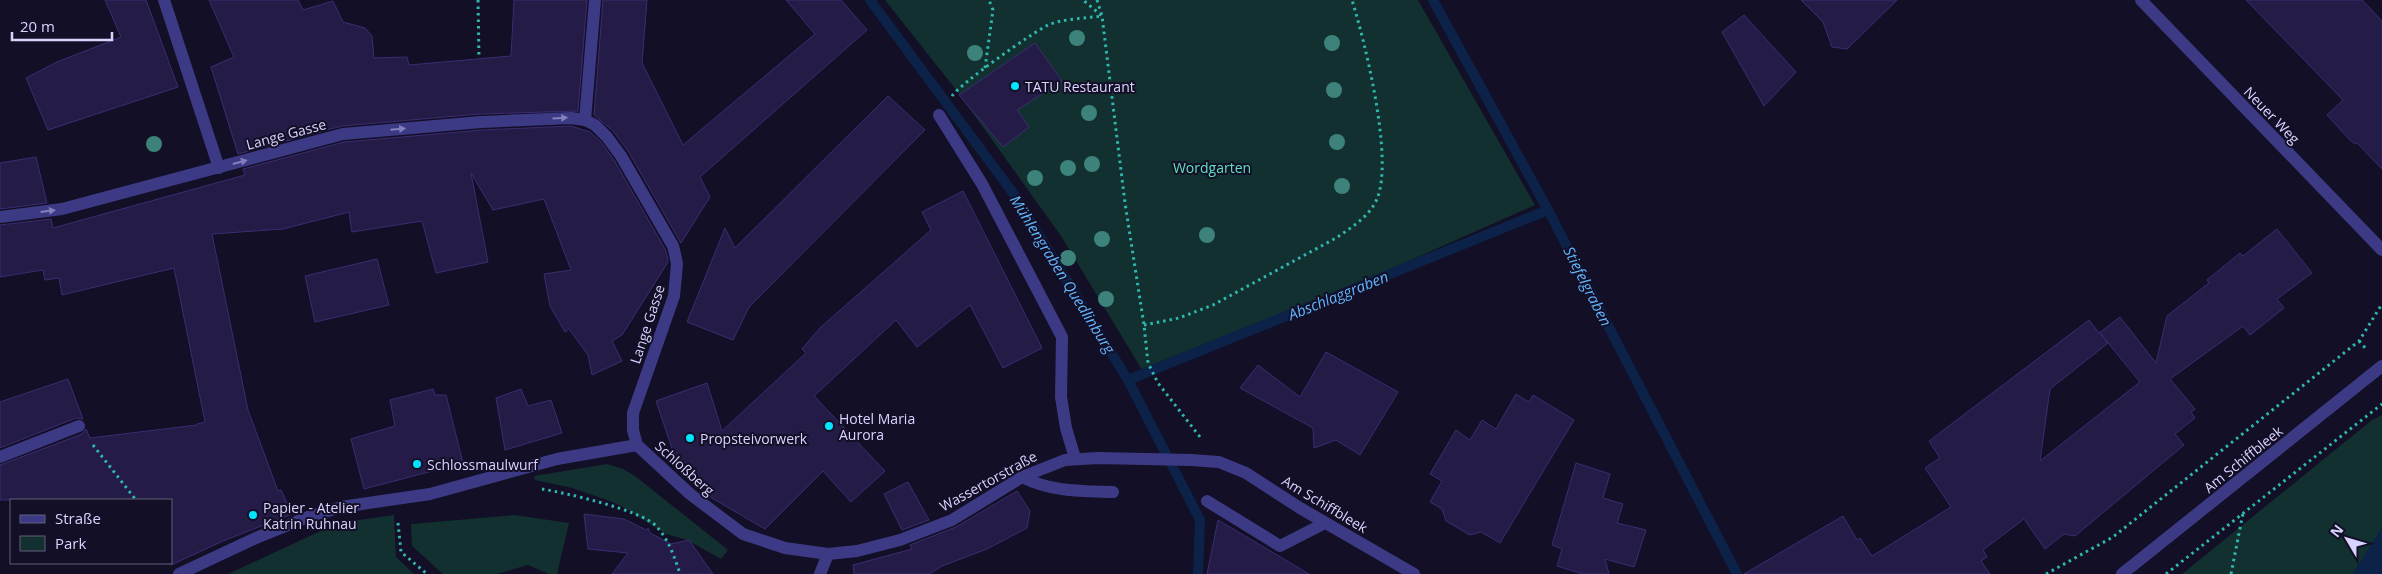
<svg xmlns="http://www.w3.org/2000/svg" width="2382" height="574" font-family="'Open Sans',sans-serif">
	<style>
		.green { fill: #12302f }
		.water { fill: #0c2248 }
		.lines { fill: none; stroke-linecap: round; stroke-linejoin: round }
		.stream { stroke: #0c2248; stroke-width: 10 }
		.building { fill: #241b47; stroke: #3b2d73; fill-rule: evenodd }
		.path { stroke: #2fb8b0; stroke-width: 3; stroke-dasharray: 2.5 4; stroke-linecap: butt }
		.minor { stroke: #3d3a85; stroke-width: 12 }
		.tree { fill: #3d827b }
		.oneway { fill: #837fbc }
		.poi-dot { fill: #00e5ff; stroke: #130f26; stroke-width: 2 }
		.labels { text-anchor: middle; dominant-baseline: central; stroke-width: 4; stroke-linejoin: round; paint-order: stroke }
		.poi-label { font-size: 14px; fill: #d9d4ff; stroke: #130f26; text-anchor: start }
		.street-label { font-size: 14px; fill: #d9d4ff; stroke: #130f26 }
		.park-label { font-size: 14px; fill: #5fe0c0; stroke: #130f26 }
		.water-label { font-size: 15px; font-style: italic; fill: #62b6ff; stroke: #130f26 }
	</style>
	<rect width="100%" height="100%" fill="#130f26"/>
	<!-- green -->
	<g class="green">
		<path d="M 885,0 L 1418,0 L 1535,205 L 1226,342 L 1144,373 L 1061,236 L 957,91 Z"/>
		<path d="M 2382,415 L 2382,528 L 2353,574 L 2182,574 L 2372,420 Z"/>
		<path d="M 607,464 L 623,469 L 635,476 L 728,550 L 721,559 L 687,540 L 666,534 L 623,507 L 610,501 L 572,488 L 535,480 L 534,476 Z"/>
		<path d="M 394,515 L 396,557 L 414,574 L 228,574 L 338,523 Z"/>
		<path d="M 515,515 L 569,523 L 557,574 L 549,574 L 528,565 L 497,574 L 443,574 L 412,546 L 411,524 Z"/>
	</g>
	<!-- water -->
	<path class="water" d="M 2382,528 L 2382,574 L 2353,574 Z"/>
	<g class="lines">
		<!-- stream -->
		<g class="stream">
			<path d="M 870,0 L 1013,193 L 1128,380 L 1200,520 L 1198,574"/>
			<path d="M 1433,0 L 1548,210 L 1737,574"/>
			<path d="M 1128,380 L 1548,210"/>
		</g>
	</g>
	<!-- building -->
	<g class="building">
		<path d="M 105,0 L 146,0 L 178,87 L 48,130 L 26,78 L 57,62 L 121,37 Z"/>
		<path d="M 209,0 L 298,0 L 303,10 L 333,1 L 343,22 L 365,28 L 372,36 L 374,58 L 407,57 L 409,65 L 511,56 L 514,0 L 587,0 L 578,111 L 480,114 L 342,126 L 238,154 L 211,67 L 234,57 Z"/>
		<path d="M 603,0 L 647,0 L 642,63 L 683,145 L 815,34 L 786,0 L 841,0 L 867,30 L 700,177 L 710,197 L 681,243 L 628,151 L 613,131 L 594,115 Z"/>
		<path d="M 1801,0 L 1897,0 L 1847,49 L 1832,47 L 1823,22 Z"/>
		<path d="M 2246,0 L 2362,0 L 2382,21 L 2382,169 L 2356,142 L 2355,144 L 2349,139 L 2327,115 L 2343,100 Z"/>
		<path d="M 1744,15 L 1796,72 L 1764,106 L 1722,32 Z"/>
		<path d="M 1035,43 L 1062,81 L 1017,110 L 1029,127 L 1003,147 L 959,95 Z"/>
		<path d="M 888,96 L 925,130 L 749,307 L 733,340 L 687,322 L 725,228 L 735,248 Z"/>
		<path d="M 571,126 L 590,132 L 601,142 L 614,160 L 665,249 L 667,256 L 668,262 L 622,335 L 612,341 L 622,361 L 592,375 L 588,355 L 569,329 L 565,332 L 550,306 L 544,274 L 571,270 L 544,199 L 493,210 L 471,173 L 488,262 L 436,273 L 422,221 L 352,232 L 349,212 L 283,229 L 212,234 L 248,410 L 278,491 L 281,490 L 292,514 L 223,541 L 171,565 L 171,500 L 0,500 L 0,465 L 82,434 L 86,429 L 90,438 L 197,425 L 197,424 L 205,422 L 174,268 L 62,295 L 59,278 L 45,280 L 43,270 L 0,277 L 0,225 L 51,219 L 53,228 L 245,175 L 243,169 L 344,142 L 482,130 Z"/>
		<path d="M 36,157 L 47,203 L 0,209 L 0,163 Z"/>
		<path d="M 963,191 L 1042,348 L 1003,368 L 970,305 L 917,347 L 896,320 L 814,396 L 885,471 L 851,502 L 823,471 L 765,529 L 705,494 L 678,466 L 656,401 L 707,383 L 722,431 L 806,353 L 802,349 L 820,328 L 931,230 L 922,212 Z"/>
		<path d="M 2277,229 L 2312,273 L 2277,299 L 2284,308 L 2250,335 L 2243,326 L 2170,379 L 2195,409 L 2191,412 L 2195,418 L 2175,434 L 2184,445 L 2075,536 L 2064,534 L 2045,549 L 2024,519 L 1983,550 L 1987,557 L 1981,561 L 1990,574 L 1744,574 L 1843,516 L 1857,540 L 1860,538 L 1872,556 L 1951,507 L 1925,468 L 1940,458 L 1929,441 L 2089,320 L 2099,333 L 2120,317 L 2156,363 L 2167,316 L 2209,283 L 2207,280 L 2240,253 L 2243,256 ZM 2100,333 L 2140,382 L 2040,461 L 2050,389 L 2108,343 Z"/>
		<path d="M 377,259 L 389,305 L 315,322 L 305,276 Z"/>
		<path d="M 1326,352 L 1398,392 L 1360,455 L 1336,440 L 1314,448 L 1313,428 L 1240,388 L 1258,365 L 1300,397 Z"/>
		<path d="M 68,379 L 83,419 L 76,418 L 0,448 L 0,402 Z"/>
		<path d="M 433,389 L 435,395 L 446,395 L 463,463 L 364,489 L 351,439 L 395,426 L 390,400 Z"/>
		<path d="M 521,389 L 528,406 L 551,400 L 562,433 L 505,450 L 496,398 Z"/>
		<path d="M 1516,394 L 1529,402 L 1533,395 L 1574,420 L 1500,543 L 1481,532 L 1470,535 L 1446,521 L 1442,509 L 1430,502 L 1442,481 L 1430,474 L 1456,430 L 1470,440 L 1482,420 L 1496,429 Z"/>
		<path d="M 1576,463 L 1610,474 L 1603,498 L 1623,504 L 1617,523 L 1646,530 L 1634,567 L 1605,559 L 1609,574 L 1583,574 L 1557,566 L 1562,549 L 1552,545 Z"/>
		<path d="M 908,482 L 929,520 L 902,530 L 884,494 Z"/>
		<path d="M 1017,491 L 1030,511 L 1027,528 L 987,549 L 942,566 L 930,574 L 854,574 L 853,565 L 912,549 L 910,545 L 956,527 Z"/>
		<path d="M 584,514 L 624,519 L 646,530 L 648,528 L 650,533 L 671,544 L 689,540 L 713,574 L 612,574 L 628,553 L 588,549 Z"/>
		<path d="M 1218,520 L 1309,574 L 1207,574 Z"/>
	</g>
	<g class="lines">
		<!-- path -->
		<g class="path">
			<path d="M 478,0 L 479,58"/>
			<path d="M 1097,0 L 1102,16 L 1125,203 L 1144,325 L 1148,363 L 1158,383 L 1200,437"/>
			<path d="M 985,68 L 993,10 L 989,0"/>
			<path d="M 952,96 C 961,83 1032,33 1048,25 C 1061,19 1087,18 1102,16 L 1083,0"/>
			<path d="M 1144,325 L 1179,318 L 1213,305 L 1336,238 C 1352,227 1369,217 1377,199 C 1394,159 1365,42 1352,0"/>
			<path d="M 2359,341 L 2367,350"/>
			<path d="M 93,445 L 136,500"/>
			<path d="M 542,489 C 566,493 641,510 656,526 C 668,538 675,558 680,574"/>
			<path d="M 398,523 L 401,552 L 427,574"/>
			<path d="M 2046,574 L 2113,537 L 2359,341 L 2382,304"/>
			<path d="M 2166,574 L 2382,404"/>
			<path d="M 2231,574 L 2243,513"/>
		</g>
		<!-- minor -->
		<g class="minor">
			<path d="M 164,0 L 219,168"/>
			<path d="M 2141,0 L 2382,250"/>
			<path d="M 939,115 L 982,184 L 1062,337 L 1061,397 L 1066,428 L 1075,458"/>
			<path d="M 585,120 L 595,0"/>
			<path d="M 0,217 L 62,209 L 343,134 L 481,122 L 571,118 L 585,120 L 595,125 L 607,137 L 621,156 L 673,246 L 675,254 L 677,264 L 674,296 L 633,413 L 633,430 L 637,445 L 690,494 L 743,534 L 785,548 L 828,554 L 857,551 L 900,540 L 952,520 L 1022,477 L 1065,460 L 1098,458 L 1191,460 L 1219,462 L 1246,473 L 1300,508 L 1414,574"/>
			<path d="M 0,457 L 79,426"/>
			<path d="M 1022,477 C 1051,492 1082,491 1113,492"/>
			<path d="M 1207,501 L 1280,546 L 1325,523"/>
			<path d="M 179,574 L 256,538 L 308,517 L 341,507 L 430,494 L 557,459 L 637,445"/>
			<path d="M 820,574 L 828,554"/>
			<path d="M 2122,574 L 2382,366"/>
		</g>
	</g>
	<!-- trees -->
	<g class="tree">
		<circle cx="1077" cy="38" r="8"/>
		<circle cx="1332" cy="43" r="8"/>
		<circle cx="975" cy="53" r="8"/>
		<circle cx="1334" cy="90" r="8"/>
		<circle cx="1089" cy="113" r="8"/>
		<circle cx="1337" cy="142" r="8"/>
		<circle cx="154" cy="144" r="8"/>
		<circle cx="1092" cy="164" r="8"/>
		<circle cx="1068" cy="168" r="8"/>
		<circle cx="1035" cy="178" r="8"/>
		<circle cx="1342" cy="186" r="8"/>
		<circle cx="1207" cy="235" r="8"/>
		<circle cx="1102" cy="239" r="8"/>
		<circle cx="1068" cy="258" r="8"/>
		<circle cx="1106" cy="299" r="8"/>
	</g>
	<!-- one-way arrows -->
	<defs><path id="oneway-solid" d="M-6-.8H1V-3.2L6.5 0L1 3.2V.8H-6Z" transform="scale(1.25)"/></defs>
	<g class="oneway">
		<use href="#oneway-solid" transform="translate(560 118) rotate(-3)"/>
		<use href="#oneway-solid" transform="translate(398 129) rotate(-5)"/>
		<use href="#oneway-solid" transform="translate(240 162) rotate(-15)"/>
		<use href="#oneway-solid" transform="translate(48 211) rotate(-7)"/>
	</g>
	<!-- markers -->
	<g class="poi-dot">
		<circle cx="1015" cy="86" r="5"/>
		<circle cx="829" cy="426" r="5"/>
		<circle cx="690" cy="438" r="5"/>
		<circle cx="417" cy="464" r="5"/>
		<circle cx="253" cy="515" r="5"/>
	</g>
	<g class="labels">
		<!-- poi labels -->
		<g class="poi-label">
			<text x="1025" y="86">TATU Restaurant</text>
			<text x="839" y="418">Hotel Maria<tspan x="839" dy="16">Aurora</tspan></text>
			<text x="700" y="438">Propsteivorwerk</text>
			<text x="427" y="464">Schlossmaulwurf</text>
			<text x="263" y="507">Papier - Atelier<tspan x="263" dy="16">Katrin Ruhnau</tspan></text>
		</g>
		<!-- street labels -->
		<g class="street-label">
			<text transform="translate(2272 115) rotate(46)">Neuer Weg</text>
			<text transform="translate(286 134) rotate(-15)">Lange Gasse</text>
			<text transform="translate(647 324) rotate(-72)">Lange Gasse</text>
			<text transform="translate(2243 459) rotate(-39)">Am Schiffbleek</text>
			<text transform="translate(685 468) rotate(42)">Schloßberg</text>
			<text transform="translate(988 481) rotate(-29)">Wassertorstraße</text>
			<text transform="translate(1325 504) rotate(31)">Am Schiffbleek</text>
		</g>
		<!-- park labels -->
		<g class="park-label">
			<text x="1212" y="167">Wordgarten</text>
		</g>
		<!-- water labels -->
		<g class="water-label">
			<text transform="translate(1063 274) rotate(58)">Mühlengraben Quedlinburg</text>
			<text transform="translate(1588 286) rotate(63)">Stiefelgraben</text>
			<text transform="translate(1338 295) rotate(-22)">Abschlaggraben</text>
		</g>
	</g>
	<!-- legend -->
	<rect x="10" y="499" width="162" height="65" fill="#130f26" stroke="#625e7d"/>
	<rect x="20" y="515" width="25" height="8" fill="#3d3a85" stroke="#625e7d"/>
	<text x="55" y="524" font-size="15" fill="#d9d4ff">Straße</text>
	<rect x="20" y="536" width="25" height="15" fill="#12302f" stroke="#625e7d"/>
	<text x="55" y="549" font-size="15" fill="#d9d4ff">Park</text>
	<!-- north arrow -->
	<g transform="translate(2347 539) rotate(308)" stroke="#130f26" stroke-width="4" paint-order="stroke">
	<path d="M0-4L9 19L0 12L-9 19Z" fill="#d9d4ff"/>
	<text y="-8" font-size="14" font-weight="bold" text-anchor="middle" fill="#d9d4ff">N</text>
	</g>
	<!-- scale -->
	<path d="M12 32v8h100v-8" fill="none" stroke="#d9d4ff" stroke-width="2.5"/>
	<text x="20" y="32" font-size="15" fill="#d9d4ff" stroke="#130f26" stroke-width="4" paint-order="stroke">20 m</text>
</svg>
